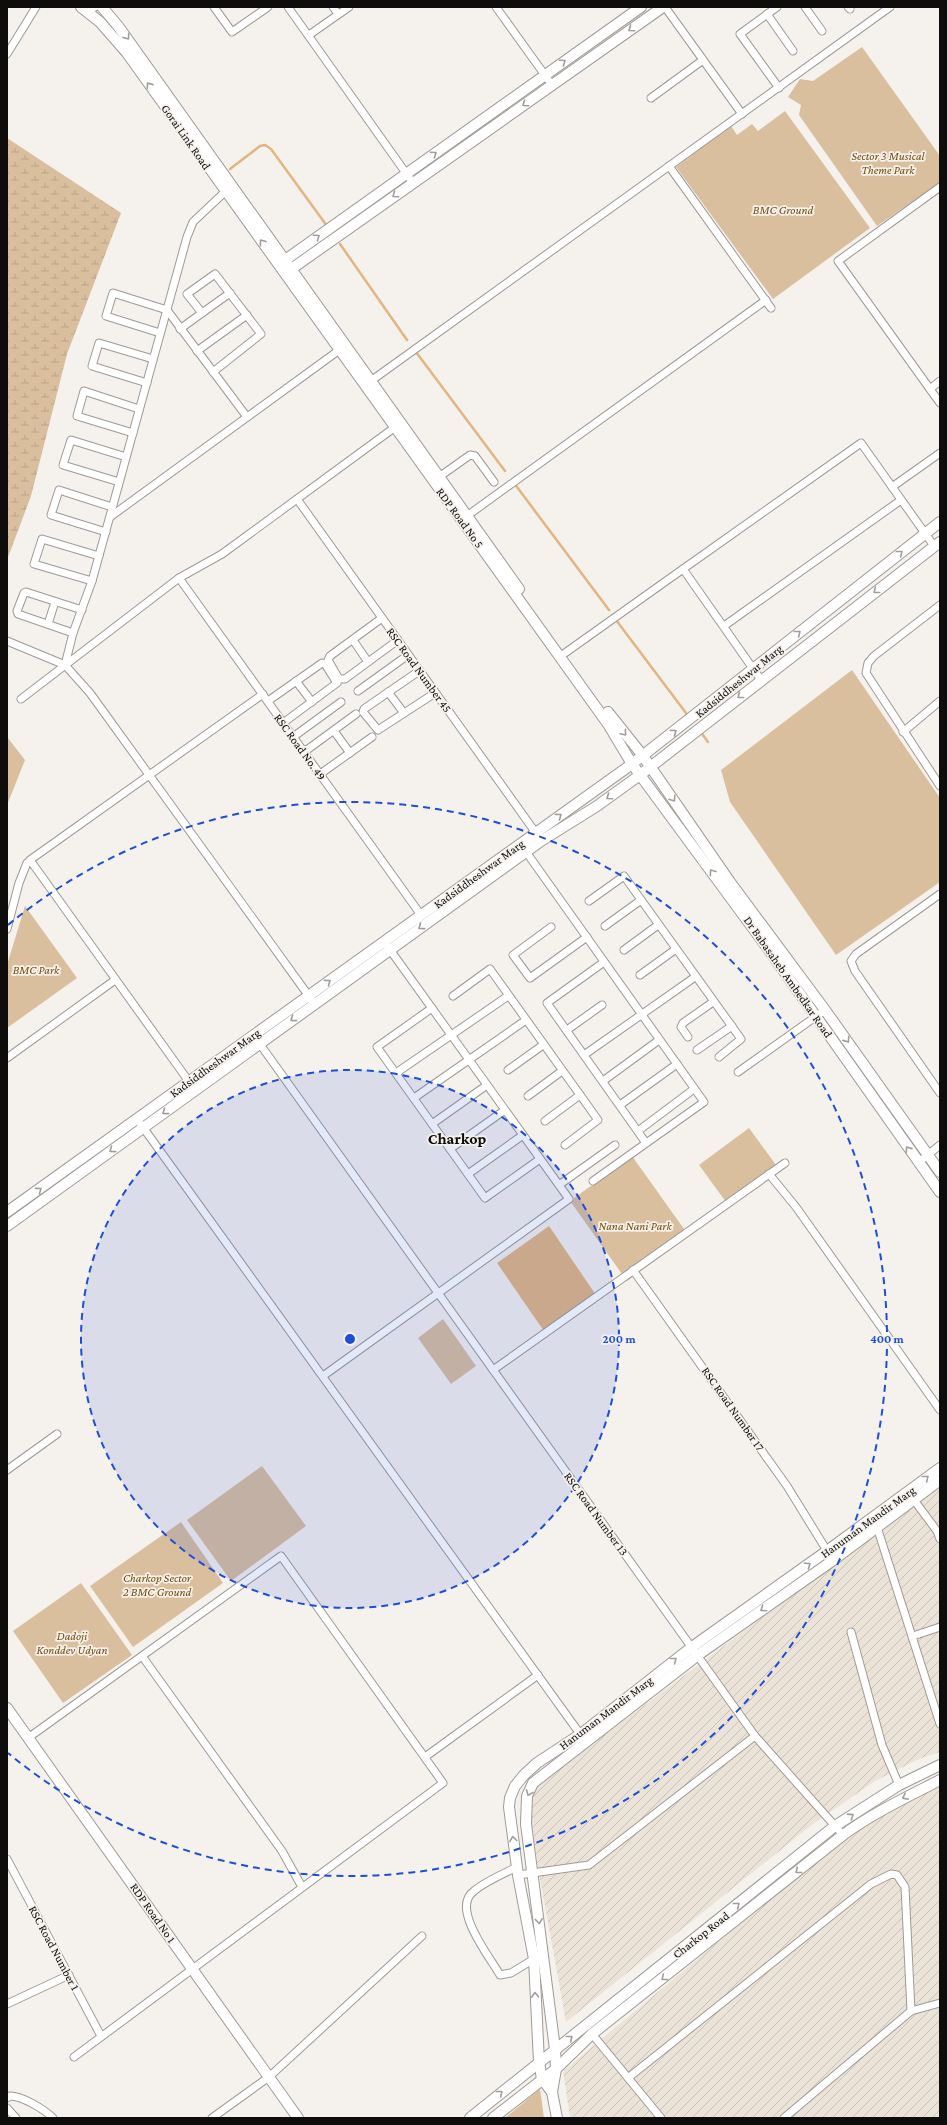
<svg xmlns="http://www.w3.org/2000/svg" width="947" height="2125" font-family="'Crimson Pro',serif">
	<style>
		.industrial { fill: url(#industrial-furrows) }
		.green { fill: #dabf9f }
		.wetland { fill: url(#wetland-marsh) }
		.water { fill: #e1b681 }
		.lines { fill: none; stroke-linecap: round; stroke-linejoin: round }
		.stream { stroke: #e1b681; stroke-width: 2.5 }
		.street-casing { stroke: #9e9a96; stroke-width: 9 }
		.secondary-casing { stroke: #9e9a96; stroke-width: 12 }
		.street { stroke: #fff; stroke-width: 7 }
		.secondary { stroke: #fff; stroke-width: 10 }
		.oneway { stroke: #9f9e9d }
		.ring { fill: none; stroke: #1d4ed8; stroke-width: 2; stroke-dasharray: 7 5 }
		.labels { text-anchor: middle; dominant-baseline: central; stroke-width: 3.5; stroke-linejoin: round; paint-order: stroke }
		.street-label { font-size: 12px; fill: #0e0d0b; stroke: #f5f1ed }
		.park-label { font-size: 12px; font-style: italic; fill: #744b0a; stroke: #f5f1ed }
		.district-label { font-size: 16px; font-weight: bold; fill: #0e0d0b; stroke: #f5f1ed }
		.centre { fill: #1d4ed8; stroke: #f5f1ed; stroke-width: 2 }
		.ring-label { font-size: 12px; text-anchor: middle; font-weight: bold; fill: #1d4ed8; stroke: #f5f1ed; stroke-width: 3.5; stroke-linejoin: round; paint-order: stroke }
	</style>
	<defs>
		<pattern id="industrial-furrows" width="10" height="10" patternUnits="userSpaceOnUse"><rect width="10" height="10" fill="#ece3d8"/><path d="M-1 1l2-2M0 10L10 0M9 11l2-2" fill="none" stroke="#c9c2b8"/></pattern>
		<pattern id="wetland-marsh" width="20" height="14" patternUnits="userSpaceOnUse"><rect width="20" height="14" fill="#dabf9f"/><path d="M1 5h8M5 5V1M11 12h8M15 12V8" fill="none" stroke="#baa388"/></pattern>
	</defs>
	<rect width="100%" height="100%" fill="#f5f1ed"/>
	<!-- industrial -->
	<g class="industrial">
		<path d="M 940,1484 L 940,1752 L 919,1759 L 875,1781 L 813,1824 L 566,2022 L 539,1873 L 527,1793 Z"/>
		<path d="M 940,1786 L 940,2118 L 570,2118 L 563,2071 L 837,1843 L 902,1804 Z"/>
	</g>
	<!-- green -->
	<g class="green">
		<path d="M 862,47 L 940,156 L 940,183 L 877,226 L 799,115 L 801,105 L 788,97 L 800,79 L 813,81 Z"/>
		<path d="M 785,111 L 870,228 L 773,299 L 676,167 L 731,126 L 737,135 L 752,124 L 758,131 Z"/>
		<path d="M 852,670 L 940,798 L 940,882 L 836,955 L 730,802 L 721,770 Z"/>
		<path d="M 7,737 L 25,760 L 7,805 Z"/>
		<path d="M 25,906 L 77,978 L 7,1028 L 7,965 Z"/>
		<path d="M 749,1128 L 776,1165 L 726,1202 L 699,1165 Z"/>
		<path d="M 632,1156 L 689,1236 L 627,1281 L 570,1201 Z"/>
		<path d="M 443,1319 L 476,1366 L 451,1384 L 418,1338 Z"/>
		<path d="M 262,1466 L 306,1526 L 231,1581 L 187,1520 Z"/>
		<path d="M 181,1522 L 223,1583 L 133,1647 L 90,1586 Z"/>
		<path d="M 81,1583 L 132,1655 L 63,1703 L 13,1631 Z"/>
		<path d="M 540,2089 L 544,2118 L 505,2118 Z"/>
	</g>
	<!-- wetland -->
	<path class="wetland" d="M 7,138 L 121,213 L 67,354 L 31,496 L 7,560 Z"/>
	<!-- water -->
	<path class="water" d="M 549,1226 L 598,1298 L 546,1334 L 497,1263 Z"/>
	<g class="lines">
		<!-- stream -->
		<g class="stream">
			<path d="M 230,169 L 260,146 L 265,145 L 271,149 L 327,226"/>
			<path d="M 340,244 L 407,340"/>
			<path d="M 416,352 L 505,471"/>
			<path d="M 514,483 L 609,610"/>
			<path d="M 616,620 L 689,717"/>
			<path d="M 700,731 L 708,742"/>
		</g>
		<!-- street casing -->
		<g class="street-casing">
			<g id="street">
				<path d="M 214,7 L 232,32 L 268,7"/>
				<path d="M 288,7 L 413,183"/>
				<path d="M 333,7 L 338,14"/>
				<path d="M 496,7 L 552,85"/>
				<path d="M 665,7 L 742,114"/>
				<path d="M 777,7 L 740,34 L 779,88"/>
				<path d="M 805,7 L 822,31"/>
				<path d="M 848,7 L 850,9"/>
				<path d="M 88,12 L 95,7"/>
				<path d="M 767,14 L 793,51"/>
				<path d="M 309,35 L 349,7"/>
				<path d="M 7,54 L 36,7"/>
				<path d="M 651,98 L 703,60"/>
				<path d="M 669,166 L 771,308"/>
				<path d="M 940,187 L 838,261 L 940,403"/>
				<path d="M 202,313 L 230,293"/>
				<path d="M 180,329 L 202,313 L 187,294 L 215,274 L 261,334 L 213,372"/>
				<path d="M 160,333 L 106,316 L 113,293 L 167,310 L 247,417"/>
				<path d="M 197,351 L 247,315"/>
				<path d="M 147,383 L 92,366 L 99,343 L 153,359"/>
				<path d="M 368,383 L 890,7"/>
				<path d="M 930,389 L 940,381"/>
				<path d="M 133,433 L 77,416 L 84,391 L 139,409"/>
				<path d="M 439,477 L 470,455 L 475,456 L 494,482"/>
				<path d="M 116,481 L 63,465 L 71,440 L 123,456"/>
				<path d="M 892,487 L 940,453"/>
				<path d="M 297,499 L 538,836"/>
				<path d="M 110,517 L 342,348"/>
				<path d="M 464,518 L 766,300"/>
				<path d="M 106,532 L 51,515 L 59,490 L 112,507"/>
				<path d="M 179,578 L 421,915"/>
				<path d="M 92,581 L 34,564 L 42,539 L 99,556"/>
				<path d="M 940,605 L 874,656 L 868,663 L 866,673 L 940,786"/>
				<path d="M 382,618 L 330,656 L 328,660 L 339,679 L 345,679 L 398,640"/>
				<path d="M 48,624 L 55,602"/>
				<path d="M 724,626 L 901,500"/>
				<path d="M 73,633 L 18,614 L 17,611 L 24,593 L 26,592 L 82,610"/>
				<path d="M 353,640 L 368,662"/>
				<path d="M 7,641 L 65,665 L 90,693 L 311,999"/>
				<path d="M 565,653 L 683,569"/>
				<path d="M 65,665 L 73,633 L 92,581 L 187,237 L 193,222 L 229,188"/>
				<path d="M 419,671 L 364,709 L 363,712 L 378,730 L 435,693"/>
				<path d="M 761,680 L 683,569 L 861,443 L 934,546"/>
				<path d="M 296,681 L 312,702"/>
				<path d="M 358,691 L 408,655"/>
				<path d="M 388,692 L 404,713"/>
				<path d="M 21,699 L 179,578 L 222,554 L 398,425"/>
				<path d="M 268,701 L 322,663 L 325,664 L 337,683 L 283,723"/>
				<path d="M 334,731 L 350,753"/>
				<path d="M 903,732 L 940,701"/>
				<path d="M 293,737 L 341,702"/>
				<path d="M 304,752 L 356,714"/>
				<path d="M 323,772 L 372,737"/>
				<path d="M 524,849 L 704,1102 L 593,1181"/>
				<path d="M 940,894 L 856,954 L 851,961 L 855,971 L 940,1093"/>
				<path d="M 589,901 L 624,876 L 741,1039 L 719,1057"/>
				<path d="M 605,926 L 641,900"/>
				<path d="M 551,927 L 513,955 L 530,978 L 587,937"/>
				<path d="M 7,929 L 19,883 L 27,863"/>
				<path d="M 624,950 L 658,925"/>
				<path d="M 604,962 L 547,1003 L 646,1143"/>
				<path d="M 640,975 L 676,949"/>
				<path d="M 453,996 L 490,969 L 598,1120 L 565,1145"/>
				<path d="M 432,1008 L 377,1047 L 485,1198 L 540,1159"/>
				<path d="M 567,1030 L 602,1005"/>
				<path d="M 688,1037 L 681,1027 L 683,1023 L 713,1002"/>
				<path d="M 257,1040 L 755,1736"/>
				<path d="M 697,1050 L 732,1026"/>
				<path d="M 584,1055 L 695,977"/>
				<path d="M 7,1058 L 115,980"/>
				<path d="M 508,1070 L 543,1045"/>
				<path d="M 738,1072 L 825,1010"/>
				<path d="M 396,1073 L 508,996"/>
				<path d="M 603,1081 L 659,1040"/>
				<path d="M 195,1090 L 30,860 L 263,694"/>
				<path d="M 528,1096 L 562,1071"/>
				<path d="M 414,1098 L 526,1020"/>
				<path d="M 620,1105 L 677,1064"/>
				<path d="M 137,1119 L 583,1738"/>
				<path d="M 545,1121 L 580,1095"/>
				<path d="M 432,1124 L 487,1085"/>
				<path d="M 638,1131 L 694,1089"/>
				<path d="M 450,1149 L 505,1110"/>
				<path d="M 924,1158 L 940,1145"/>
				<path d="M 468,1174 L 523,1135"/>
				<path d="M 769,1174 L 796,1207 L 940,1410"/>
				<path d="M 559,1185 L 615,1145"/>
				<path d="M 633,1270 L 787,1486 L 829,1554"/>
				<path d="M 493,1370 L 785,1163"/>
				<path d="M 323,1376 L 569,1199 L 388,947"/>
				<path d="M 7,1470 L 57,1434"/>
				<path d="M 911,1496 L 937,1531 L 940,1539"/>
				<path d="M 876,1524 L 940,1724"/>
				<path d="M 851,1632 L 882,1745 L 899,1785"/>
				<path d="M 913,1636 L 940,1627"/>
				<path d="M 142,1656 L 282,1851 L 302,1887"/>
				<path d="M 28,1738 L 281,1556 L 443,1783 L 74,2057"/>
				<path d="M 425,1757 L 538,1675"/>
				<path d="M 7,1859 L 101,2036"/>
				<path d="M 517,1867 C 503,1874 486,1881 474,1891 C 450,1908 490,1957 500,1975 L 511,1973 L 534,1959"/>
				<path d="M 518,1875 L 589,1865 L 755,1736 L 843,1835"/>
				<path d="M 7,2004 L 69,1975"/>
				<path d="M 592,2034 L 661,2118"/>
				<path d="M 628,2078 L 871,1884 L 891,1874 L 897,1875 L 905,1887 L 911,2011"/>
				<path d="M 7,2098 L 10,2096 C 22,2096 44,2109 53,2118"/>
				<path d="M 7,2108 L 16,2118"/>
				<path d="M 212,2118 L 269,2077 L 422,1936"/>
				<path d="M 784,2118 L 911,2011 L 940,2003"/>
			</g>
		</g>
		<!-- secondary casing -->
		<g class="secondary-casing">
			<g id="secondary">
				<path d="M 81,7 L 100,22 L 127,53 L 608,724 L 632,764 L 769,950 L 940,1192"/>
				<path d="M 102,7 L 118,26 L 519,589"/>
				<path d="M 281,263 L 641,7"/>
				<path d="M 287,272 L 663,7"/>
				<path d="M 608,712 L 643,756 L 730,882 L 825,1010 L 940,1172"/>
				<path d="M 7,1212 L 632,764 L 940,522"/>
				<path d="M 7,1226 L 541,841 L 597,806 L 640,775 L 940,542"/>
				<path d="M 7,1708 L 298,2118"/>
				<path d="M 552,2092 L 542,2079 L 539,2062 L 534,1959 L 518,1875 L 509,1807 L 510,1798 L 515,1786 L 524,1775 L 537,1763 L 581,1734 L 692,1647 L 827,1551 L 940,1468"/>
				<path d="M 470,2118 L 835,1826 L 899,1785 L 940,1765"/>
				<path d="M 493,2118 L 556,2069 L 592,2034 L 843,1835 C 873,1813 907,1797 940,1780"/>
				<path d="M 557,2118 L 552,2092 L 556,2069 L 555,2049 L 526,1824 L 527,1796 L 533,1783 L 698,1655 L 832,1561 L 940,1480"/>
			</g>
		</g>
		<!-- street -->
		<use href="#street" class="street"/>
		<!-- secondary -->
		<use href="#secondary" class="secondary"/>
	</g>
	<!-- one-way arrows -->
	<defs><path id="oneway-chevron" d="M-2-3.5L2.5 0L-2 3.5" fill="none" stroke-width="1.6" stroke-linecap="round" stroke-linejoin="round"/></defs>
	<g class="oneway">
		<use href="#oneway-chevron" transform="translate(631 29) rotate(145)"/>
		<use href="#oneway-chevron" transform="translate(127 37) rotate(54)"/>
		<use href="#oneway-chevron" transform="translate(563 62) rotate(-35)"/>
		<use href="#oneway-chevron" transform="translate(149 85) rotate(-125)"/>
		<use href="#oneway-chevron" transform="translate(525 104) rotate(145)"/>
		<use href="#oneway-chevron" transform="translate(434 154) rotate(-35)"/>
		<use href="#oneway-chevron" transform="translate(395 195) rotate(145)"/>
		<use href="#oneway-chevron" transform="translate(317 237) rotate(-35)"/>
		<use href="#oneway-chevron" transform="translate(262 242) rotate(-126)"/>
		<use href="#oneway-chevron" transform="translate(900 553) rotate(-38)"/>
		<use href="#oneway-chevron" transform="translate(876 591) rotate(142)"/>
		<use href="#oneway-chevron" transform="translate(798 633) rotate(-38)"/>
		<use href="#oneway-chevron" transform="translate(740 696) rotate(142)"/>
		<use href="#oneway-chevron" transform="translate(674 732) rotate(-37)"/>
		<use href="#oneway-chevron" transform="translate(624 733) rotate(50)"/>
		<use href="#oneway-chevron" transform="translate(609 797) rotate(145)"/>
		<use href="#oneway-chevron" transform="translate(673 799) rotate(56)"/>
		<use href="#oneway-chevron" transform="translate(559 816) rotate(-36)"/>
		<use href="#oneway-chevron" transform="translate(712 872) rotate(-126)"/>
		<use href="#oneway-chevron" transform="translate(421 927) rotate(144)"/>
		<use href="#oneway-chevron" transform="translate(328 982) rotate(-36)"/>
		<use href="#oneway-chevron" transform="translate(293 1019) rotate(144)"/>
		<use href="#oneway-chevron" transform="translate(847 1040) rotate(55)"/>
		<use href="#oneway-chevron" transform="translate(165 1112) rotate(144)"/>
		<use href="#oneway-chevron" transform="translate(908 1149) rotate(-125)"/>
		<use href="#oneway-chevron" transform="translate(112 1150) rotate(144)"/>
		<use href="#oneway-chevron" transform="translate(39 1190) rotate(-36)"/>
		<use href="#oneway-chevron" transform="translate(926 1478) rotate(-38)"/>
		<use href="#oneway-chevron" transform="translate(808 1565) rotate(-35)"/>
		<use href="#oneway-chevron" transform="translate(763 1609) rotate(145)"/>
		<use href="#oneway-chevron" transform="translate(674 1660) rotate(-38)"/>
		<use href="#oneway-chevron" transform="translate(529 1793) rotate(112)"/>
		<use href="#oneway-chevron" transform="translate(905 1797) rotate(153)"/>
		<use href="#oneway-chevron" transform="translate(851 1816) rotate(-33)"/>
		<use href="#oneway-chevron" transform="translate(513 1839) rotate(-98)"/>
		<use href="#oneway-chevron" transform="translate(798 1871) rotate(141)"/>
		<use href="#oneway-chevron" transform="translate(737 1905) rotate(-39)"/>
		<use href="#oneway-chevron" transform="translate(539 1921) rotate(83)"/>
		<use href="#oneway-chevron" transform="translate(664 1978) rotate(141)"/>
		<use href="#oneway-chevron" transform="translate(535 1995) rotate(-93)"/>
		<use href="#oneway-chevron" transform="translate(570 2038) rotate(-38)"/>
		<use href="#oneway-chevron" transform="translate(500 2093) rotate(-39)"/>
	</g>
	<!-- distance rings -->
	<circle cx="350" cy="1339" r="269" fill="#1d4ed8" fill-opacity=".12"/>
	<g class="ring">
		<circle cx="350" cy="1339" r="269"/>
		<path d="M8 925A537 537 0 1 1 8 1753"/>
	</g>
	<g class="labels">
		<!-- street labels -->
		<g class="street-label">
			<text transform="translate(186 137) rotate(55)">Gorai Link Road</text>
			<text transform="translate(460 518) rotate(54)">RDP Road No 5</text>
			<text transform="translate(419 670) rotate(54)">RSC Road Number 45</text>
			<text transform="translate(739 681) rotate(-39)">Kadsiddheshwar Marg</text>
			<text transform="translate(300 747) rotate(54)">RSC Road No. 49</text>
			<text transform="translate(479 874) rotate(-36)">Kadsiddheshwar Marg</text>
			<text transform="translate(788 977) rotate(55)">Dr Babasaheb Ambedkar Road</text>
			<text transform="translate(215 1063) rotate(-36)">Kadsiddheshwar Marg</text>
			<text transform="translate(733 1409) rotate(55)">RSC Road Number 17</text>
			<text transform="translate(596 1514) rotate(54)">RSC Road Number 13</text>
			<text transform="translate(868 1522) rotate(-36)">Hanuman Mandir Marg</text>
			<text transform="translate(606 1713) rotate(-37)">Hanuman Mandir Marg</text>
			<text transform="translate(153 1913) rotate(55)">RDP Road No 1</text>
			<text transform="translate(701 1935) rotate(-38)">Charkop Road</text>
			<text transform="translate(54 1948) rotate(62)">RSC Road Number 1</text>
		</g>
		<!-- park labels -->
		<g class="park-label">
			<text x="888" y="156">Sector 3 Musical<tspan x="888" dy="14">Theme Park</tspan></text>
			<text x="783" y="210">BMC Ground</text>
			<text x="36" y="970">BMC Park</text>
			<text x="635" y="1226">Nana Nani Park</text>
			<text x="157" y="1578">Charkop Sector<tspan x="157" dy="14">2 BMC Ground</tspan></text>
			<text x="72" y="1636">Dadoji<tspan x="72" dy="14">Konddev Udyan</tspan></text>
		</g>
		<!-- district labels -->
		<g class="district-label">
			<text x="457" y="1138">Charkop</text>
		</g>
	</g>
	<circle cx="350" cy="1339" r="6" class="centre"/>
	<g class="ring-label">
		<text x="619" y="1343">200 m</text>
		<text x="887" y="1343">400 m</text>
	</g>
	<!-- border -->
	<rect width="947" height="2125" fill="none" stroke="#0e0d0b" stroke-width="16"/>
</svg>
